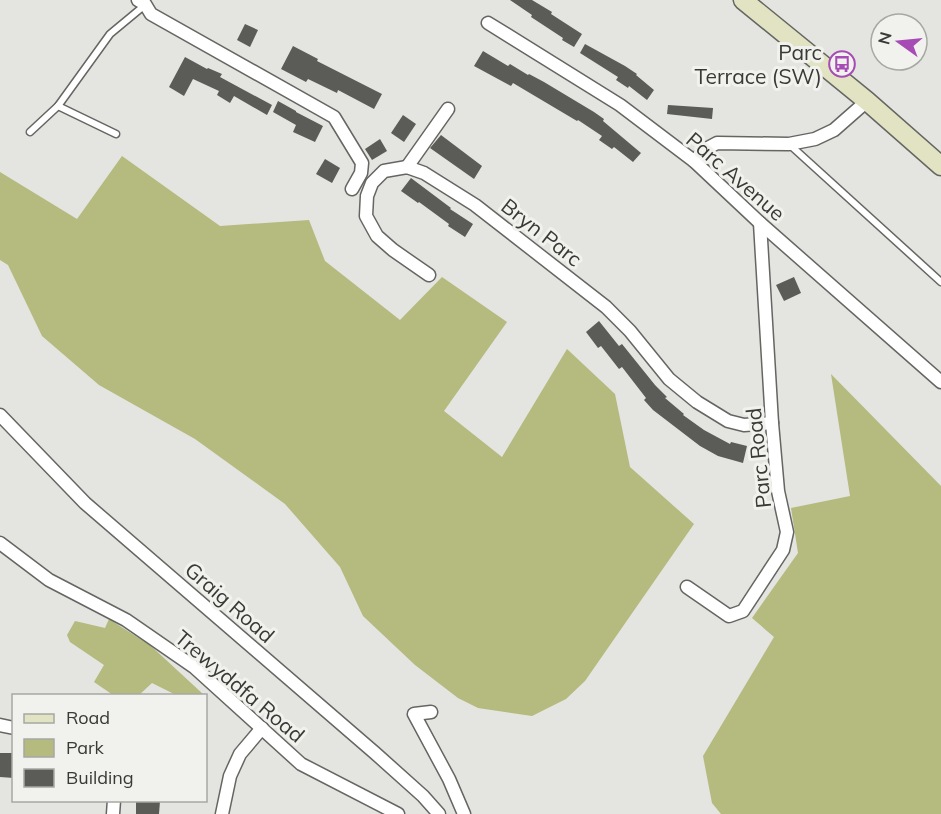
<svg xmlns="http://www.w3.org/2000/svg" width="941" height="814" font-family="Mulish,sans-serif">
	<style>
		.green { fill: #b5ba7e }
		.building { fill: #5b5b57 }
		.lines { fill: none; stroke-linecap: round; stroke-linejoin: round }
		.service-casing { stroke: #656662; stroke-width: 9 }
		.minor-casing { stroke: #656662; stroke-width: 15 }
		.secondary-casing { stroke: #656662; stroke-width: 21 }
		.service { stroke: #fff; stroke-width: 6 }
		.minor { stroke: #fff; stroke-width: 12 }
		.secondary { stroke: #e2e3c2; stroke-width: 18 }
		.labels { text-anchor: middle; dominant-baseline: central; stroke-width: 6; stroke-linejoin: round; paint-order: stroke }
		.poi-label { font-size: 21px; fill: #393937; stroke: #f1f2ed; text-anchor: end }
		.street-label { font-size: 21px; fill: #393937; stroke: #f1f2ed }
	</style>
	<rect width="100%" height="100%" fill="#e4e4e0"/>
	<!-- green -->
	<g class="green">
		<path d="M 122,156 L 220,226 L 309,220 L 325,261 L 400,320 L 442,277 L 507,322 L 444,411 L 502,457 L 567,349 L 615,394 L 630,467 L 694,524 L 585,681 L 566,699 L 532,716 L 478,708 L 458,698 L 415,665 L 363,616 L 340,567 L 285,504 L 195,439 L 99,385 L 42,336 L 8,265 L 0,260 L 0,172 L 77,219 Z"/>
		<path d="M 831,374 L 941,486 L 941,814 L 721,814 L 712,803 L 703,756 L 774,637 L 752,618 L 798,553 L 791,508 L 850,496 Z"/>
		<path d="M 109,619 L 151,646 L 204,695 L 176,695 L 152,683 L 139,695 L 113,695 L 94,682 L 104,665 L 70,642 L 67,635 L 75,621 L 105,628 Z"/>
	</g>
	<!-- building -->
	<g class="building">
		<path d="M 510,0 L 532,0 L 552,12 L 551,14 L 582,34 L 574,47 L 562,40 L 563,38 L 531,17 L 532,15 Z"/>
		<path d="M 245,24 L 258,30 L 250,47 L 237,40 Z"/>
		<path d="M 585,44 L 625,66 L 637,74 L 636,75 L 654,90 L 647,100 L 629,86 L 628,88 L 616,80 L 618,77 L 580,53 Z"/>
		<path d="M 293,46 L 318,59 L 317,61 L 382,94 L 374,109 L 338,90 L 337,93 L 308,79 L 306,82 L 281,69 Z"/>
		<path d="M 483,51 L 508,66 L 510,64 L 528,75 L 529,74 L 544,82 L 594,112 L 604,119 L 603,121 L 641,153 L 633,162 L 614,147 L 612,149 L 599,140 L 602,136 L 578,120 L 577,121 L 513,83 L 511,86 L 474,66 Z"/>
		<path d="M 185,57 L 207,69 L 208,68 L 222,74 L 220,77 L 272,105 L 267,115 L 234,96 L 230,103 L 217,95 L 219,91 L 193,79 L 184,96 L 169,87 Z"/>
		<path d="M 278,101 L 296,111 L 296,112 L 323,126 L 315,142 L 293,132 L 296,125 L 273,112 Z"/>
		<path d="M 668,105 L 713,108 L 712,119 L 667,114 Z"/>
		<path d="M 403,115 L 416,124 L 404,142 L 391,133 Z"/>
		<path d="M 441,135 L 482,166 L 474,179 L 430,148 Z"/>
		<path d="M 380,139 L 387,151 L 372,160 L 365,149 Z"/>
		<path d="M 325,159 L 340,168 L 332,183 L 316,174 Z"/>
		<path d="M 411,178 L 451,208 L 450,209 L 473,224 L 465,237 L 448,226 L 449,224 L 419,202 L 418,203 L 401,191 Z"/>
		<path d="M 794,277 L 801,293 L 784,301 L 776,285 Z"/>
		<path d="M 599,321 L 619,346 L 622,344 L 655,385 L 667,397 L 665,398 L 684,414 L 683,415 L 704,430 L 730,444 L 731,442 L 747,446 L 743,463 L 718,456 L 700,446 L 653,410 L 644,400 L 646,398 L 622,367 L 619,369 L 601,346 L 598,348 L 586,332 Z"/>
		<path d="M 0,753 L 14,753 L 14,778 L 0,777 Z"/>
		<path d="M 136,801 L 160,801 L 159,814 L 136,814 Z"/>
	</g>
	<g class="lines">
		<!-- service casing -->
		<g class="service-casing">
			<g id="service">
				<path d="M 58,106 L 116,134"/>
				<path d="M 30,132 L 58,106 L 110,34 L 145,5"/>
				<path d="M 790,145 L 941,282"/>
			</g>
		</g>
		<!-- minor casing -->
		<g class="minor-casing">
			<g id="minor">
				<path d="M 138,0 L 145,4 L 151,14 L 334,117 L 362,163 L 361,173 L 352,189"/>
				<path d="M 488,23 L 620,105 L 694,161 L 760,223 L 941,382"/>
				<path d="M 694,161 L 706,149 L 717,143 L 789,144 L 815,139 L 834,130 L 867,101"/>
				<path d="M 407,167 L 448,109"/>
				<path d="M 429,275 L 393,250 L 377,236 L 366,216 L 367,196 L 372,183 L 384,171 L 407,167 L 424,173 L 475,205 L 606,307 L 630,331 L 669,379 L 697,402 L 728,421 L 744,425 L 772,423"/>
				<path d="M 0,415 L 85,503 L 375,753 L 423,796 L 439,814"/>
				<path d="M 0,543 L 49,580 L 126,620 L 194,667 L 301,764 L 398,814"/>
				<path d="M 687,587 L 729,616 L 743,611 L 783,550 L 787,532 L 778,491 L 772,423 L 760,223"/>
				<path d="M 431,712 L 414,714 L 449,779 L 464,814"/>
				<path d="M 0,725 L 14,728"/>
				<path d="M 113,814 L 114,800"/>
				<path d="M 222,814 L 230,776 L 240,754 L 262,728"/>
			</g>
		</g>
		<!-- secondary casing -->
		<g class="secondary-casing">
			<path id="secondary" d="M 743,0 L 867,101 L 941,166"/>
		</g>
		<!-- service -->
		<use href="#service" class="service"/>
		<!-- minor -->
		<use href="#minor" class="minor"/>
		<!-- secondary -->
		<use href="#secondary" class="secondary"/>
	</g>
	<!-- icons -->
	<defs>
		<g id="bus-ring" transform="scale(1.35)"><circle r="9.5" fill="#f1f2ed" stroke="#a74bb5" stroke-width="1.5"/><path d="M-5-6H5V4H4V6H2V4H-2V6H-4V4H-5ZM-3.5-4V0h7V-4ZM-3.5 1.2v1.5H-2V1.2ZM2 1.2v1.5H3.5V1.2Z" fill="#a74bb5"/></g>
	</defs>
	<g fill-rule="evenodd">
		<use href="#bus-ring" x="842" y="64"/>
	</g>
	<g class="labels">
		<!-- poi labels -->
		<g class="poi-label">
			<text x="822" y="52">Parc<tspan x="822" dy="24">Terrace (SW)</tspan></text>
		</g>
		<!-- street labels -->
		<g class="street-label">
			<text transform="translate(736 176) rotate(41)">Parc Avenue</text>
			<text transform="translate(542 232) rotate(38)">Bryn Parc</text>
			<text transform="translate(758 458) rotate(-96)">Parc Road</text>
			<text transform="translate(230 602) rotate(41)">Graig Road</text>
			<text transform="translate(240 686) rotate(40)">Trewyddfa Road</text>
		</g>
	</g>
	<!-- legend -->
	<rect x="12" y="694" width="195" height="108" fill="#f1f2ed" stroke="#a7a8a4" stroke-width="1.5"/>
	<rect x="24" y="714" width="30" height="9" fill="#e2e3c2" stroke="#a7a8a4" stroke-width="1.5"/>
	<text x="66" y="724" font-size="18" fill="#393937">Road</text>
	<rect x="24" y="739" width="30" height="18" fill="#b5ba7e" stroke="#a7a8a4" stroke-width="1.5"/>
	<text x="66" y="754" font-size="18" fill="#393937">Park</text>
	<rect x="24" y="769" width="30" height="18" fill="#5b5b57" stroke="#a7a8a4" stroke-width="1.5"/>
	<text x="66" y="784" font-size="18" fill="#393937">Building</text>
	<!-- north arrow -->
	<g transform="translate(899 42) rotate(285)"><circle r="28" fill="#f1f2ed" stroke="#a7a8a4" stroke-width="1.5"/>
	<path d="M0-4.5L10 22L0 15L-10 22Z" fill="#a74bb5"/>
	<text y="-9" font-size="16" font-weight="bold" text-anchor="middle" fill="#393937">N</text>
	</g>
</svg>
